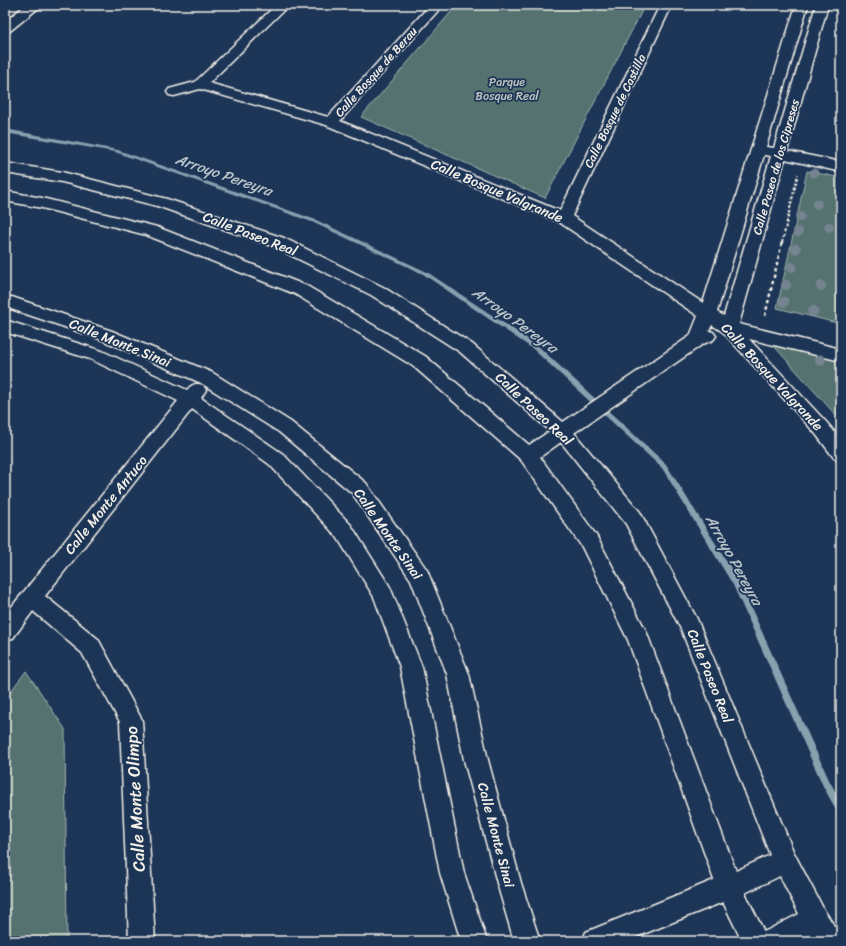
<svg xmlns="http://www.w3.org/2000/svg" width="846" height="946" font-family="Sriracha,sans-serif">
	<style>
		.green { fill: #557270; stroke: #a4b2ac }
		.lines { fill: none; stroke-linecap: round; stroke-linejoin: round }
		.stream { fill: #89a0af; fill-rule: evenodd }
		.minor-casing { stroke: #f4f1e8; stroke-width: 3 }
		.tertiary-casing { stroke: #f4f1e8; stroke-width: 3 }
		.path-far1 { stroke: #f4f1e8; stroke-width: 2; stroke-dasharray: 3 2; stroke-linecap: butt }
		.path { stroke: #f4f1e8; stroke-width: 2.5; stroke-dasharray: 3.5 3; stroke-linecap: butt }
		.minor { fill: #1d3557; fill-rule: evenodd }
		.tertiary { fill: #1d3557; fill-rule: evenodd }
		.tree { fill: #748490 }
		.labels { text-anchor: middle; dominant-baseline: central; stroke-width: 3.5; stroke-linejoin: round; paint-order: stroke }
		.far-street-label { font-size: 12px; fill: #f4f1e8; stroke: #1d3557 }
		.far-park-label { font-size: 12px; fill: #bcc5be; stroke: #1d3557 }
		.street-label { font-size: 14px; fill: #f4f1e8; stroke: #1d3557 }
		.water-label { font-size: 15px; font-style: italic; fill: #b6c2c7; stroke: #1d3557 }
		.near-street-label { font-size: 17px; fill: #f4f1e8; stroke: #1d3557 }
	</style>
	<rect width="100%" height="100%" fill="#1d3557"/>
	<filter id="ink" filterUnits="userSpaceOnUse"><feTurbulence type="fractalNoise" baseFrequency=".025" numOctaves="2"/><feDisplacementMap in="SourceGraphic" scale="8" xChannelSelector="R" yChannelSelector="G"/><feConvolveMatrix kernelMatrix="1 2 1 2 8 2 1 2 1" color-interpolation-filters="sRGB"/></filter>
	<g filter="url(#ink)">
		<!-- green -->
		<g class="green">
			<path d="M 457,5 L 625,5 L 643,9 L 545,198 L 361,117 Z"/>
			<path d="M 807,171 L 841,178 L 841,324 L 777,308 Z"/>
			<path d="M 773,345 L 841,361 L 841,421 Z"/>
			<path d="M 26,671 L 65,729 L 67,941 L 5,941 L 5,699 Z"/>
		</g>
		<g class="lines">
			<!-- stream -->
			<path class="stream" d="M 5,129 L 118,150 L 316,220 L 427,272 L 537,345 L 666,464 L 739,581 L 830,782 L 841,801 L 841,814 L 838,813 L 824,788 L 733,585 L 662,468 L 533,349 L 423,274 L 312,222 L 115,152 L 5,133 Z"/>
			<!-- minor casing -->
			<g class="minor-casing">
				<g id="minor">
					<path d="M 276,5 L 289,5 L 209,83 L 328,117 L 430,5 L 443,5 L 340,121 L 560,211 L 660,5 L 672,5 L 572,216 L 703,303 L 796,5 L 808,5 L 766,147 L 774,148 L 816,5 L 828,5 L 787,151 L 841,162 L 841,172 L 785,159 L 739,324 L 841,349 L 841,361 L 749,339 L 827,423 L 841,440 L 841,460 L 834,458 L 815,433 L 723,332 L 712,325 L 709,331 L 713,332 L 716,336 L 713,340 L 703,344 L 574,433 L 640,512 L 697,619 L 794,853 L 824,910 L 838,932 L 841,941 L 814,941 L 810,935 L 799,941 L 742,941 L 723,902 L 626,941 L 582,941 L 586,932 L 714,880 L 628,640 L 582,547 L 521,460 L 413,366 L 295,294 L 146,235 L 42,208 L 5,201 L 5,191 L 42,198 L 157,227 L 307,286 L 425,356 L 529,445 L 550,431 L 460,352 L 371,295 L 272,246 L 157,206 L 62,182 L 5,173 L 5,163 L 62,172 L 167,199 L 284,238 L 383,287 L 472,344 L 563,422 L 690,336 L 698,316 L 559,222 L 326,125 L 200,89 L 174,96 L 169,95 L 167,92 L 169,89 L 195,82 ZM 764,155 L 771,156 L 724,316 L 717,312 ZM 561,442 L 626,524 L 681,629 L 770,855 L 736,871 L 646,631 L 596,535 L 540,457 ZM 780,876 L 799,914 L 764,932 L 745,893 Z"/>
					<path d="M 12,297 L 112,331 L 213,373 L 291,422 L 366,483 L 427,570 L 469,674 L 488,760 L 521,883 L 540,941 L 514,941 L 497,883 L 464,760 L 447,674 L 411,580 L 352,493 L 279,432 L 201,383 L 100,339 L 11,309 L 5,310 L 5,298 Z"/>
					<path d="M 5,320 L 102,351 L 187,390 C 192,384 196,383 203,385 L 206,390 L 201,398 L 283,454 L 351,525 L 390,587 L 422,667 L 464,873 L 487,941 L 461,941 L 440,873 L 400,667 L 374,597 L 337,537 L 269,464 L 192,409 L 45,596 L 98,639 L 142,720 L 155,941 L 129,941 L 120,722 L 82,653 L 33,611 L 13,638 L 5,640 L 5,615 L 178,401 L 90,359 L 5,332 Z"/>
				</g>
			</g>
			<!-- tertiary casing -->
			<g class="tertiary-casing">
				<path id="tertiary" d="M 26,5 L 42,5 L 10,31 L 5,32 L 5,21 Z"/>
			</g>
			<!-- path-far1 -->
			<path class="path-far1" d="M 782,243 L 798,174"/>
			<!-- path -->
			<path class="path" d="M 765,316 L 782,242"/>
			<!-- minor -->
			<use href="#minor" class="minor"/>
			<!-- tertiary -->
			<use href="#tertiary" class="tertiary"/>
		</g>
		<!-- trees -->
		<g class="tree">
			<circle cx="814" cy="173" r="4.5"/>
			<circle cx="817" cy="204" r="5"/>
			<circle cx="800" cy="217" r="5"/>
			<circle cx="829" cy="227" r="5"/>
			<circle cx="798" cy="232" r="5"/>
			<circle cx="796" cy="249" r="5"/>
			<circle cx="792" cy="267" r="5"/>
			<circle cx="786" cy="285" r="5"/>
			<circle cx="821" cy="286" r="5"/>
			<circle cx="784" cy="302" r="5"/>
			<circle cx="813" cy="311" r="5.5"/>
			<circle cx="820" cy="360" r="5.5"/>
		</g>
	</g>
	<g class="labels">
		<!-- far-street labels -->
		<g class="far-street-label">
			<text transform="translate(376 72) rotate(-48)">Calle Bosque de Berau</text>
			<text transform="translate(615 111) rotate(-64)">Calle Bosque de Castilla</text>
			<text transform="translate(776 167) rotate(-74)">Calle Paseo de los Cipreses</text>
		</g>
		<!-- far-park labels -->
		<g class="far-park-label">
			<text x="507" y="82">Parque<tspan x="507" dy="14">Bosque Real</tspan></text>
		</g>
		<!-- street labels -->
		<g class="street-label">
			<text transform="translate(497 191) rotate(23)">Calle Bosque Valgrande</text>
			<text transform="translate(250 234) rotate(21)">Calle Paseo Real</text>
			<text transform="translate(120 343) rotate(22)">Calle Monte Sinai</text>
			<text transform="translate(772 377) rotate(47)">Calle Bosque Valgrande</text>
			<text transform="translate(534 409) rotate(43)">Calle Paseo Real</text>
			<text transform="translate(106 505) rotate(-51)">Calle Monte Antuco</text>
			<text transform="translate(388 534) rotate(55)">Calle Monte Sinai</text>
			<text transform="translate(710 676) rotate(68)">Calle Paseo Real</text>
			<text transform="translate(496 835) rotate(75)">Calle Monte Sinai</text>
		</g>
		<!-- water labels -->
		<g class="water-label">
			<text transform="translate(224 175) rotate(19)">Arroyo Pereyra</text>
			<text transform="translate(515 320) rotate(36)">Arroyo Pereyra</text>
			<text transform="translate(734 560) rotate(61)">Arroyo Pereyra</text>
		</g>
		<!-- near-street labels -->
		<g class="near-street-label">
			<text transform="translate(135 799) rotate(-93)">Calle Monte Olimpo</text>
		</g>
	</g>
	<!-- margin -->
	<rect width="846" height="946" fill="none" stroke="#1d3557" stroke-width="20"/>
	<rect x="10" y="10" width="826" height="926" fill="none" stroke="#f4f1e8" stroke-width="1.5" filter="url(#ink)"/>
</svg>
